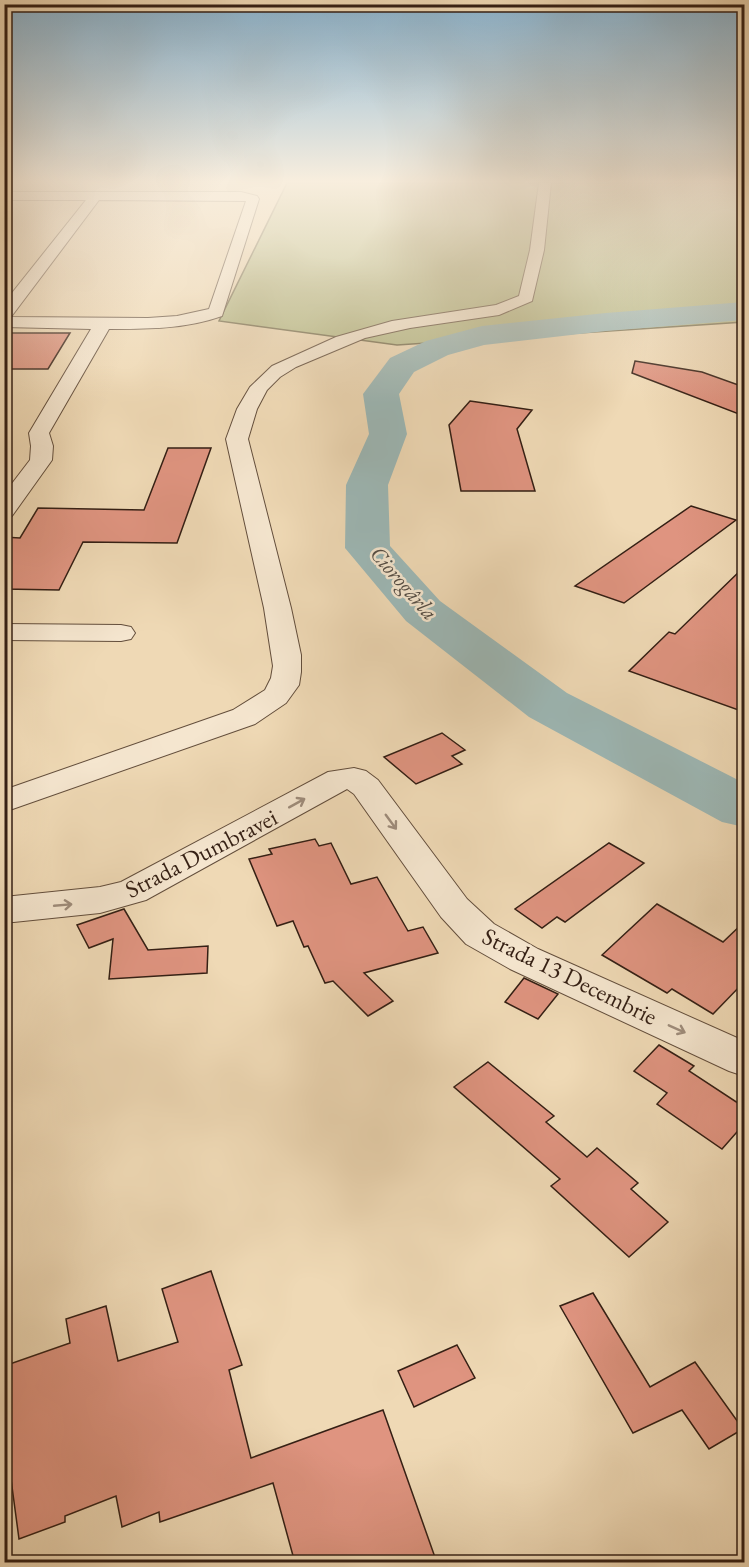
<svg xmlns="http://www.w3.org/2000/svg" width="749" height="1567" font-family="'EB Garamond',serif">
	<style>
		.green { fill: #bbbf8c; stroke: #786f50; stroke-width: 1.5 }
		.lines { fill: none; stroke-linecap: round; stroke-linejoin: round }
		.river { fill: #9db8b6; fill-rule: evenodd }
		.building { fill: #df9480; stroke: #341f14; stroke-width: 1.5 }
		.minor-casing { stroke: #634e3c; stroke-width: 2 }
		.minor { fill: #f5e6cf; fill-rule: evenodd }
		.oneway { stroke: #9e8c7b }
		.labels { text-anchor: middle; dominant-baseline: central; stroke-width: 5; stroke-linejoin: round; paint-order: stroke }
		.far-water-label { font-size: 22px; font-style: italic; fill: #544d45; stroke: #f5e6cf }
		.street-label { font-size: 24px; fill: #341f14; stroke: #f5e6cf }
	</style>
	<rect width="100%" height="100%" fill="#efd9b5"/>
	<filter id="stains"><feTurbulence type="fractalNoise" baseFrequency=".00333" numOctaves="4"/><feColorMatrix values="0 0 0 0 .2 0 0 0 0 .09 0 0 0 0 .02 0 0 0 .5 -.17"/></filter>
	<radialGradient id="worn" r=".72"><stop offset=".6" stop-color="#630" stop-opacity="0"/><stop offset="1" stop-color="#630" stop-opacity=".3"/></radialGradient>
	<!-- green -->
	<path class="green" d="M 287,183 L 744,183 L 744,322 L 397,345 L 219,321 Z"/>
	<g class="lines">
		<!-- river -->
		<path class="river" d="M 744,302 L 744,320 L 606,331 L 484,345 L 448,355 L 414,372 L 399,394 L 407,434 L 388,485 L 390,546 L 440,601 L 567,693 L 744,783 L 744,827 L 722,822 L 529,717 L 406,621 L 345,548 L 346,485 L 369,434 L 363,394 L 390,358 L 426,341 L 482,326 L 606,313 Z"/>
	</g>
	<!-- building -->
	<g class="building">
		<path d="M 4,333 L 70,333 L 48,369 L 4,369 Z"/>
		<path d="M 635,361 L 702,372 L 744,387 L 744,416 L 632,373 Z"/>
		<path d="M 470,401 L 532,410 L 517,429 L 535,491 L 461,491 L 449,425 Z"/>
		<path d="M 168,448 L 211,448 L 177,543 L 83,542 L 59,590 L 4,589 L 4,537 L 20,538 L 38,508 L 144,510 Z"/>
		<path d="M 691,506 L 736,520 L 624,603 L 575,586 Z"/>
		<path d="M 744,567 L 744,712 L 629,671 L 669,632 L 675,634 Z"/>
		<path d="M 442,733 L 465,750 L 452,756 L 462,764 L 416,784 L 384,757 Z"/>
		<path d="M 315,839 L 319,846 L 331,843 L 351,884 L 377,877 L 408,931 L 423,927 L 438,953 L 364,973 L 393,1001 L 368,1016 L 333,981 L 325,983 L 308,946 L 304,947 L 293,921 L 277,926 L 249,859 L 272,854 L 269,849 Z"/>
		<path d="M 609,843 L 644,863 L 565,922 L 557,917 L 542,928 L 515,909 Z"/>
		<path d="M 657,904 L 723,942 L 744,922 L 744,982 L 713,1014 L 672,989 L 667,993 L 602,955 Z"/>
		<path d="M 124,909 L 148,950 L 208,946 L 207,973 L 109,979 L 113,939 L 89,948 L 77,925 Z"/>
		<path d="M 524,978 L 558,994 L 538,1019 L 505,1002 Z"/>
		<path d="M 659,1045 L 694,1066 L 689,1071 L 744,1107 L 744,1124 L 722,1149 L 657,1104 L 667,1093 L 634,1071 Z"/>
		<path d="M 488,1062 L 554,1116 L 546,1122 L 587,1157 L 597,1148 L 638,1183 L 631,1189 L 668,1222 L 629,1257 L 551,1186 L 560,1179 L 454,1087 Z"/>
		<path d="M 211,1271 L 242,1365 L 229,1370 L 251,1458 L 383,1410 L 437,1563 L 295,1563 L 273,1483 L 160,1522 L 159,1512 L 122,1527 L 116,1496 L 65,1516 L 65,1522 L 19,1539 L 4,1427 L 4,1366 L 70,1343 L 66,1319 L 106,1306 L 118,1361 L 178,1342 L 162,1289 Z"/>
		<path d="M 593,1293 L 650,1387 L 695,1362 L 743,1429 L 709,1449 L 682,1410 L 633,1433 L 560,1306 Z"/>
		<path d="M 457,1345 L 475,1378 L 414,1407 L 398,1371 Z"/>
	</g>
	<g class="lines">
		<!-- minor casing -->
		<g class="minor-casing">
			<g id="minor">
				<path d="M 539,183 L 551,183 L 544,250 L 532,301 L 499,315 L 410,328 L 365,338 L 296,367 L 280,377 L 267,390 L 257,409 L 248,439 L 291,608 L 301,655 L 301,672 L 299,685 L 286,703 L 255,724 L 4,812 L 4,790 L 233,710 L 265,690 L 271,678 L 273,666 L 264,608 L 226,439 L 237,409 L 250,387 L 272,366 L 336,337 L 392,321 L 496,305 L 519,296 L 530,250 Z"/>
				<path d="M 4,192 L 241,192 L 257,196 L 259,199 L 222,316 C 186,329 147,329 109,329 L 49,433 L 53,446 L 52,460 L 12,516 L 4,518 L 4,494 L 30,460 L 31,446 L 29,433 L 91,329 L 4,327 L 4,303 L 86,200 L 4,200 ZM 99,200 L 246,201 L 209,309 L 177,316 L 148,318 L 11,317 Z"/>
				<path d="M 4,624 L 121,625 L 131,627 L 135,633 L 131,639 L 121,641 L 4,640 Z"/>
				<path d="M 354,768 L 366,771 L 378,780 L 467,899 L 494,924 L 538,949 L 744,1041 L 744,1076 L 729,1071 L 510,969 L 466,944 L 441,917 L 354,794 L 347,789 L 146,900 L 100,913 L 4,923 L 4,897 L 100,887 L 121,882 L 328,772 Z"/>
			</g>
		</g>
		<!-- minor -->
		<use href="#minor" class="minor"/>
	</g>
	<!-- one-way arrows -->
	<defs><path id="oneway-shaft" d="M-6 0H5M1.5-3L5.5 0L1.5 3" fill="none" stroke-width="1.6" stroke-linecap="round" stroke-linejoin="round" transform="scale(1.5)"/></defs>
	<g class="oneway">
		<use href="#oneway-shaft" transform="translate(297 803) rotate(-29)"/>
		<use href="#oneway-shaft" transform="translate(391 822) rotate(54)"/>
		<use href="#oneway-shaft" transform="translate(63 905) rotate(-5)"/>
		<use href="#oneway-shaft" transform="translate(677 1029) rotate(24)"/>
	</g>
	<!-- sky -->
	<linearGradient id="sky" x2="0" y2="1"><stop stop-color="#8ab6d4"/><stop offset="0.45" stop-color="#f8eede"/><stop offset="1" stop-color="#f8eede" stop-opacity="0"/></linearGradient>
	<rect width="749" height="403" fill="url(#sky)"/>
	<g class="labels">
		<!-- far-water labels -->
		<g class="far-water-label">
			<text transform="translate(404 583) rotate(49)">Ciorogârla</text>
		</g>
		<!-- street labels -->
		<g class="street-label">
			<text transform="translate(201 853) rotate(-27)">Strada Dumbravei</text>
			<text transform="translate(570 976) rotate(26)">Strada 13 Decembrie</text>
		</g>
	</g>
	<!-- margin -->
	<rect width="749" height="1567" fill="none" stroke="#efd9b5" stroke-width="24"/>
	<rect x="6" y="6" width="737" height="1555" fill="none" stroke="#341f14" stroke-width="3"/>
	<rect x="12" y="12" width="725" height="1543" fill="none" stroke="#341f14" stroke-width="1.5"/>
	<rect width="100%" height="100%" filter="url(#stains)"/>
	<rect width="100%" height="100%" fill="url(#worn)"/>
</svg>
